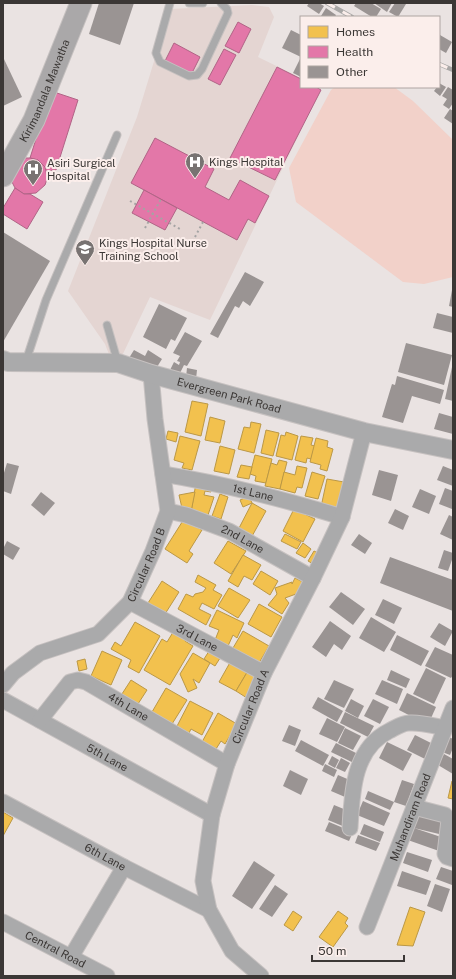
<svg xmlns="http://www.w3.org/2000/svg" width="456" height="979" font-family="'Public Sans',sans-serif">
	<style>
		.built { fill: #e4d5d2 }
		.grass { fill: #f2d1c9 }
		.homes { fill: #f2c14e; stroke: #bb9846 }
		.health { fill: #e377a8; stroke: #b16486 }
		.building { fill: #9a9493 }
		.lines { fill: none; stroke-linecap: round; stroke-linejoin: round }
		.service-casing { stroke: #c6c1c0; stroke-width: 9 }
		.minor-casing { stroke: #c6c1c0; stroke-width: 17 }
		.tertiary-casing { stroke: #c6c1c0; stroke-width: 20 }
		.secondary-casing { stroke: #c6c1c0; stroke-width: 23 }
		.path { stroke: #a5a4a4; stroke-width: 2; stroke-dasharray: 2 3; stroke-linecap: butt }
		.service { stroke: #aaaaab; stroke-width: 7 }
		.minor { stroke: #aaaaab; stroke-width: 15 }
		.tertiary { stroke: #aaaaab; stroke-width: 18 }
		.secondary { stroke: #aaa8a9; stroke-width: 21 }
		.rail-casing { stroke: #a9a7a6; stroke-width: 4.5 }
		.rail { stroke: #fbeeeb; stroke-width: 3; stroke-dasharray: 9; stroke-linecap: butt }
		.labels { text-anchor: middle; dominant-baseline: central; stroke-width: 4; stroke-linejoin: round; paint-order: stroke }
		.street-label { font-size: 11px; fill: #3b3735; stroke: #fbeeeb }
		.poi-label { font-size: 11px; fill: #3b3735; stroke: #fbeeeb; text-anchor: start }
	</style>
	<rect width="100%" height="100%" fill="#eae3e2"/>
	<!-- built -->
	<path class="built" d="M 252,5 L 269,7 L 274,17 L 258,57 L 301,78 L 301,87 L 318,87 L 321,88 L 210,320 L 150,297 L 121,358 L 110,357 L 105,344 L 68,291 L 137,117 L 170,9 Z"/>
	<!-- grass -->
	<path class="grass" d="M 335,87 L 394,87 L 413,101 L 453,140 L 453,277 L 424,284 L 403,282 L 296,202 L 289,168 L 331,90 Z"/>
	<!-- homes -->
	<g class="homes">
		<path d="M 192,401 L 208,404 L 201,436 L 185,432 Z"/>
		<path d="M 210,417 L 225,421 L 220,443 L 205,440 Z"/>
		<path d="M 251,422 L 261,424 L 254,453 L 238,449 L 244,427 L 250,428 Z"/>
		<path d="M 266,430 L 279,433 L 273,456 L 261,453 Z"/>
		<path d="M 168,431 L 178,433 L 176,442 L 166,439 Z"/>
		<path d="M 286,432 L 298,436 L 292,460 L 276,456 L 281,435 L 285,436 Z"/>
		<path d="M 180,436 L 200,441 L 192,470 L 182,468 L 184,463 L 174,460 Z"/>
		<path d="M 301,436 L 313,438 L 311,445 L 315,446 L 311,459 L 307,458 L 306,463 L 295,460 Z"/>
		<path d="M 316,438 L 328,441 L 327,447 L 333,449 L 327,471 L 320,469 L 321,465 L 310,462 Z"/>
		<path d="M 220,446 L 235,450 L 229,474 L 214,471 Z"/>
		<path d="M 255,455 L 272,459 L 266,483 L 255,481 L 256,476 L 250,474 Z"/>
		<path d="M 279,460 L 287,462 L 280,489 L 265,486 L 271,463 L 277,465 Z"/>
		<path d="M 241,465 L 252,467 L 249,479 L 237,477 Z"/>
		<path d="M 297,466 L 307,468 L 302,488 L 297,487 L 295,493 L 280,489 L 284,472 L 295,475 Z"/>
		<path d="M 312,472 L 325,476 L 318,499 L 305,496 Z"/>
		<path d="M 327,479 L 344,482 L 338,511 L 321,507 Z"/>
		<path d="M 196,483 L 212,487 L 211,492 L 205,491 L 204,495 L 214,497 L 208,515 L 191,512 Z"/>
		<path d="M 195,492 L 191,512 L 182,508 L 179,495 Z"/>
		<path d="M 220,494 L 228,497 L 221,519 L 212,516 Z"/>
		<path d="M 249,496 L 252,503 L 243,507 L 240,500 Z"/>
		<path d="M 252,503 L 266,511 L 251,538 L 238,530 Z"/>
		<path d="M 294,509 L 315,519 L 303,542 L 283,531 Z"/>
		<path d="M 184,519 L 202,530 L 189,551 L 193,554 L 187,563 L 165,549 Z"/>
		<path d="M 285,534 L 301,542 L 297,549 L 281,541 Z"/>
		<path d="M 228,541 L 246,551 L 231,574 L 214,563 Z"/>
		<path d="M 303,543 L 311,549 L 305,558 L 296,553 Z"/>
		<path d="M 314,551 L 322,555 L 315,565 L 308,561 Z"/>
		<path d="M 243,555 L 261,565 L 252,580 L 244,576 L 238,587 L 228,581 Z"/>
		<path d="M 261,571 L 278,581 L 270,595 L 253,584 Z"/>
		<path d="M 198,575 L 216,585 L 213,590 L 222,595 L 214,609 L 202,603 L 199,609 L 211,615 L 206,625 L 178,609 L 186,594 L 193,597 L 195,594 L 203,592 L 206,588 L 195,582 Z"/>
		<path d="M 295,578 L 305,583 L 298,595 L 296,594 L 285,598 L 289,603 L 282,614 L 268,605 L 277,594 L 275,588 L 292,582 L 292,584 Z"/>
		<path d="M 162,581 L 179,592 L 165,614 L 148,603 Z"/>
		<path d="M 229,588 L 250,600 L 238,618 L 218,606 Z"/>
		<path d="M 259,604 L 282,617 L 271,637 L 248,624 Z"/>
		<path d="M 217,610 L 244,623 L 237,638 L 233,635 L 228,646 L 215,640 L 219,630 L 209,626 Z"/>
		<path d="M 135,622 L 160,636 L 139,673 L 128,667 L 131,660 L 111,649 L 115,642 L 121,646 Z"/>
		<path d="M 175,629 L 187,636 L 185,641 L 193,646 L 170,685 L 144,670 L 162,639 L 167,642 Z"/>
		<path d="M 243,631 L 269,646 L 259,663 L 233,648 Z"/>
		<path d="M 211,648 L 222,655 L 215,666 L 204,659 Z"/>
		<path d="M 102,651 L 122,660 L 111,685 L 91,676 Z"/>
		<path d="M 193,653 L 210,663 L 199,683 L 193,679 L 197,688 L 188,692 L 180,674 Z"/>
		<path d="M 85,659 L 87,669 L 79,671 L 77,661 Z"/>
		<path d="M 232,659 L 249,669 L 236,691 L 219,682 Z"/>
		<path d="M 249,669 L 260,675 L 247,698 L 236,691 Z"/>
		<path d="M 131,680 L 147,690 L 136,707 L 120,697 Z"/>
		<path d="M 166,688 L 187,700 L 172,724 L 152,712 Z"/>
		<path d="M 190,701 L 213,713 L 202,735 L 191,729 L 187,737 L 175,730 Z"/>
		<path d="M 218,713 L 237,724 L 225,744 L 221,741 L 216,749 L 202,742 Z"/>
		<path d="M 452,781 L 453,782 L 453,799 L 448,798 Z"/>
		<path d="M 3,812 L 13,818 L 3,836 Z"/>
		<path d="M 410,907 L 425,912 L 413,946 L 397,945 Z"/>
		<path d="M 293,911 L 302,917 L 293,931 L 284,925 Z"/>
		<path d="M 338,911 L 348,918 L 345,923 L 348,926 L 333,947 L 319,937 Z"/>
	</g>
	<!-- health -->
	<g class="health">
		<path d="M 238,22 L 251,29 L 239,53 L 225,46 Z"/>
		<path d="M 174,43 L 200,57 L 191,75 L 165,61 Z"/>
		<path d="M 224,49 L 236,55 L 220,85 L 208,79 Z"/>
		<path d="M 277,67 L 301,79 L 301,87 L 316,87 L 321,90 L 275,180 L 230,158 Z"/>
		<path d="M 51,91 L 78,100 L 56,170 L 46,171 L 45,167 L 38,160 L 30,158 Z"/>
		<path d="M 155,138 L 214,169 L 205,187 L 229,200 L 240,180 L 269,196 L 255,223 L 248,219 L 237,240 L 131,183 Z"/>
		<path d="M 24,158 L 30,158 L 38,160 L 45,167 L 46,171 L 47,179 L 45,185 L 36,193 L 24,194 L 15,188 L 12,182 L 11,176 Z"/>
		<path d="M 15,188 L 24,194 L 30,194 L 43,202 L 27,229 L 3,214 L 3,208 Z"/>
		<path d="M 144,190 L 177,208 L 165,230 L 132,213 Z"/>
	</g>
	<!-- building -->
	<g class="building">
		<path d="M 99,3 L 134,3 L 120,45 L 89,34 Z"/>
		<path d="M 309,3 L 319,3 L 324,6 L 319,14 L 307,6 Z"/>
		<path d="M 356,3 L 371,3 L 381,9 L 376,17 L 372,17 L 354,6 Z"/>
		<path d="M 374,3 L 392,3 L 387,12 Z"/>
		<path d="M 395,3 L 406,4 L 398,17 L 389,12 Z"/>
		<path d="M 326,8 L 336,15 L 335,17 L 321,16 Z"/>
		<path d="M 291,30 L 301,35 L 301,77 L 293,73 L 301,57 L 282,48 Z"/>
		<path d="M 440,35 L 452,42 L 446,53 L 439,49 L 439,38 Z"/>
		<path d="M 3,57 L 22,97 L 3,106 Z"/>
		<path d="M 439,83 L 446,87 L 440,96 L 434,91 L 437,87 L 439,87 Z"/>
		<path d="M 448,87 L 453,90 L 453,103 L 449,109 L 443,105 L 447,99 L 442,96 Z"/>
		<path d="M 450,109 L 453,111 L 453,124 L 444,118 Z"/>
		<path d="M 3,232 L 50,261 L 3,342 Z"/>
		<path d="M 245,272 L 264,282 L 250,306 L 243,301 L 239,308 L 235,306 L 218,338 L 210,334 Z"/>
		<path d="M 452,290 L 453,290 L 453,307 L 449,306 Z"/>
		<path d="M 159,304 L 187,318 L 175,341 L 171,339 L 166,349 L 143,337 Z"/>
		<path d="M 437,313 L 453,317 L 453,333 L 433,328 Z"/>
		<path d="M 185,332 L 202,341 L 187,366 L 184,365 L 178,377 L 169,372 L 174,362 L 179,365 L 180,362 L 177,361 L 180,356 L 173,353 Z"/>
		<path d="M 406,343 L 452,355 L 444,385 L 398,372 Z"/>
		<path d="M 134,350 L 145,356 L 148,350 L 162,359 L 157,367 L 129,358 Z"/>
		<path d="M 452,367 L 453,367 L 453,401 L 445,399 Z"/>
		<path d="M 187,368 L 197,370 L 196,379 L 186,377 Z"/>
		<path d="M 397,376 L 444,390 L 440,404 L 412,396 L 403,423 L 382,417 L 392,384 L 395,385 Z"/>
		<path d="M 439,413 L 453,417 L 453,434 L 434,429 Z"/>
		<path d="M 7,463 L 19,466 L 11,494 L 3,491 L 3,476 Z"/>
		<path d="M 443,466 L 453,470 L 453,486 L 437,480 Z"/>
		<path d="M 379,470 L 398,475 L 391,501 L 372,495 Z"/>
		<path d="M 445,488 L 453,491 L 452,509 L 439,504 Z"/>
		<path d="M 420,489 L 436,496 L 429,514 L 412,507 Z"/>
		<path d="M 41,492 L 55,503 L 44,516 L 31,505 Z"/>
		<path d="M 395,509 L 409,516 L 403,530 L 388,523 Z"/>
		<path d="M 449,515 L 453,517 L 453,540 L 440,534 Z"/>
		<path d="M 359,534 L 372,543 L 365,554 L 351,545 Z"/>
		<path d="M 7,541 L 20,548 L 13,560 L 3,554 L 3,549 Z"/>
		<path d="M 444,550 L 453,553 L 453,557 L 448,571 L 438,568 Z"/>
		<path d="M 390,557 L 453,580 L 453,611 L 380,583 Z"/>
		<path d="M 341,592 L 365,609 L 353,625 L 329,607 Z"/>
		<path d="M 383,599 L 402,608 L 394,624 L 375,615 Z"/>
		<path d="M 371,617 L 396,632 L 384,652 L 359,638 Z"/>
		<path d="M 330,621 L 351,636 L 342,650 L 334,644 L 326,657 L 312,647 Z"/>
		<path d="M 439,623 L 453,631 L 445,646 L 430,637 Z"/>
		<path d="M 397,635 L 429,651 L 421,666 L 390,650 Z"/>
		<path d="M 435,647 L 453,655 L 453,675 L 451,678 L 425,666 Z"/>
		<path d="M 426,668 L 446,678 L 434,704 L 413,694 Z"/>
		<path d="M 391,670 L 410,679 L 406,688 L 387,680 Z"/>
		<path d="M 334,680 L 354,689 L 344,708 L 324,699 Z"/>
		<path d="M 382,680 L 403,689 L 397,704 L 375,694 Z"/>
		<path d="M 407,693 L 436,707 L 428,725 L 399,710 Z"/>
		<path d="M 318,697 L 343,711 L 337,722 L 312,708 Z"/>
		<path d="M 351,699 L 364,706 L 358,718 L 345,711 Z"/>
		<path d="M 373,699 L 389,707 L 380,724 L 364,716 Z"/>
		<path d="M 345,712 L 374,726 L 368,737 L 340,723 Z"/>
		<path d="M 327,718 L 345,727 L 337,742 L 319,734 Z"/>
		<path d="M 289,725 L 301,730 L 295,746 L 282,741 Z"/>
		<path d="M 345,728 L 361,736 L 353,750 L 338,743 Z"/>
		<path d="M 415,735 L 433,744 L 425,759 L 407,750 Z"/>
		<path d="M 447,736 L 453,739 L 453,748 L 450,755 L 437,750 Z"/>
		<path d="M 301,740 L 329,755 L 323,766 L 295,751 Z"/>
		<path d="M 387,742 L 412,754 L 403,771 L 379,758 Z"/>
		<path d="M 336,743 L 362,756 L 358,765 L 331,752 Z"/>
		<path d="M 444,754 L 453,759 L 453,774 L 438,765 Z"/>
		<path d="M 332,756 L 339,760 L 335,768 L 328,764 Z"/>
		<path d="M 341,758 L 350,763 L 345,772 L 336,768 Z"/>
		<path d="M 325,764 L 337,770 L 334,777 L 322,771 Z"/>
		<path d="M 290,770 L 308,779 L 301,795 L 283,786 Z"/>
		<path d="M 338,775 L 352,781 L 345,797 L 331,791 Z"/>
		<path d="M 402,780 L 414,784 L 406,806 L 394,802 Z"/>
		<path d="M 368,791 L 394,802 L 390,810 L 365,799 Z"/>
		<path d="M 363,801 L 390,813 L 384,826 L 357,815 Z"/>
		<path d="M 334,805 L 351,812 L 345,827 L 328,820 Z"/>
		<path d="M 416,813 L 443,820 L 439,834 L 414,828 L 444,838 L 439,851 L 405,839 Z"/>
		<path d="M 329,822 L 353,832 L 349,841 L 325,831 Z"/>
		<path d="M 364,824 L 384,832 L 380,842 L 360,834 Z"/>
		<path d="M 358,835 L 380,843 L 376,851 L 355,843 Z"/>
		<path d="M 407,852 L 432,860 L 428,872 L 403,863 Z"/>
		<path d="M 254,861 L 275,875 L 252,909 L 232,896 Z"/>
		<path d="M 441,867 L 453,871 L 452,885 L 436,879 Z"/>
		<path d="M 402,871 L 431,881 L 426,895 L 397,886 Z"/>
		<path d="M 435,884 L 450,889 L 442,912 L 427,906 Z"/>
		<path d="M 275,885 L 288,894 L 272,917 L 259,909 Z"/>
	</g>
	<g class="lines">
		<!-- service casing -->
		<g class="service-casing">
			<g id="service">
				<path d="M 170,3 L 156,53 L 160,62 L 189,76 L 197,75 L 202,69 L 228,13 L 227,9 L 221,3"/>
				<path d="M 189,3 L 203,3"/>
				<path d="M 107,325 L 118,363"/>
				<path d="M 26,361 L 46,300 L 117,135"/>
			</g>
		</g>
		<!-- minor casing -->
		<g class="minor-casing">
			<g id="minor">
				<path id="s1" d="M 163,474 C 224,484 283,499 342,517"/>
				<path id="s2" d="M 168,511 L 186,515 L 229,531 L 313,578"/>
				<path id="s3" d="M 130,602 L 264,673"/>
				<path id="s4" d="M 3,685 L 13,673 L 40,653 L 98,634 L 130,602 L 153,551 L 168,511 L 155,419 L 151,374"/>
				<path id="s5" d="M 3,700 L 212,815"/>
				<path id="s6" d="M 40,720 L 70,682 L 78,680 L 86,682 L 227,764"/>
				<path id="s7" d="M 3,802 L 124,867 L 209,910"/>
				<path d="M 414,807 L 445,815 L 449,820 L 445,854 L 447,857 L 453,859"/>
				<path d="M 350,828 C 352,793 353,749 389,731 C 395,728 402,723 409,723 C 421,722 434,726 445,728"/>
				<path id="s8" d="M 3,922 L 107,976"/>
				<path id="s9" d="M 367,927 L 453,708"/>
				<path d="M 71,957 L 124,867"/>
				<path id="s10" d="M 261,976 L 232,951 L 209,910 L 203,881 L 212,815 L 227,764 L 264,673 L 313,578 L 342,517 L 364,432"/>
			</g>
		</g>
		<!-- tertiary casing -->
		<g class="tertiary-casing">
			<g id="tertiary">
				<path id="s11" d="M 3,360 L 8,362 L 118,363 L 151,374 L 364,432 L 453,450"/>
			</g>
		</g>
		<!-- secondary casing -->
		<g class="secondary-casing">
			<g id="secondary">
				<path id="s12" d="M 3,176 L 34,120 L 81,3"/>
			</g>
		</g>
		<!-- path -->
		<g class="path">
			<path d="M 130,201 L 180,229"/>
			<path d="M 145,228 L 161,199"/>
			<path d="M 195,237 L 203,222"/>
		</g>
		<!-- service -->
		<use href="#service" class="service"/>
		<!-- minor -->
		<use href="#minor" class="minor"/>
		<!-- tertiary -->
		<use href="#tertiary" class="tertiary"/>
		<!-- secondary -->
		<use href="#secondary" class="secondary"/>
		<!-- rail casing -->
		<g class="rail-casing">
			<g id="rail">
				<path d="M 327,3 L 352,17"/>
				<path d="M 439,64 L 453,70"/>
			</g>
		</g>
		<!-- rail -->
		<use href="#rail" class="rail"/>
	</g>
	<!-- icons -->
	<defs>
		<g id="hospital-pin" transform="scale(1)"><path d="M0 17L-7.5 6A9.5 9.5 0 1 1 7.5 6Z" fill="#787372" stroke="#fbeeeb"/><path d="M-5-5h3v3.5h4V-5h3V5h-3V1.5h-4V5h-3Z" fill="#fff"/></g>
		<g id="school-pin" transform="scale(1)"><path d="M0 17L-7.5 6A9.5 9.5 0 1 1 7.5 6Z" fill="#787372" stroke="#fbeeeb"/><path d="M0-5L7-2L0 1L-7-2ZM-4 1L0 2.5L4 1V4Q0 6-4 4Z" fill="#fff"/></g>
	</defs>
	<g fill-rule="evenodd">
		<use href="#hospital-pin" x="195" y="162"/>
		<use href="#hospital-pin" x="33" y="169"/>
		<use href="#school-pin" x="85" y="249"/>
	</g>
	<g class="labels">
		<!-- street labels -->
		<g class="street-label">
			<text stroke="none"><textPath href="#s12" startOffset="95">Kirimandala Mawatha</textPath></text>
			<text stroke="none"><textPath href="#s11" startOffset="231">Evergreen Park Road</textPath></text>
			<text stroke="none"><textPath href="#s1" startOffset="92">1st Lane</textPath></text>
			<text stroke="none"><textPath href="#s2" startOffset="80">2nd Lane</textPath></text>
			<text stroke="none"><textPath href="#s4" startOffset="196">Circular Road B</textPath></text>
			<text stroke="none"><textPath href="#s3" startOffset="76">3rd Lane</textPath></text>
			<text stroke="none"><textPath href="#s10" startOffset="297">Circular Road A</textPath></text>
			<text stroke="none"><textPath href="#s6" startOffset="114">4th Lane</textPath></text>
			<text stroke="none"><textPath href="#s5" startOffset="119">5th Lane</textPath></text>
			<text stroke="none"><textPath href="#s9" startOffset="118">Muhandiram Road</textPath></text>
			<text stroke="none"><textPath href="#s7" startOffset="116">6th Lane</textPath></text>
			<text stroke="none"><textPath href="#s8" startOffset="59">Central Road</textPath></text>
		</g>
		<!-- poi labels -->
		<g class="poi-label">
			<text x="209" y="162">Kings Hospital</text>
			<text x="47" y="163">Asiri Surgical<tspan x="47" dy="13">Hospital</tspan></text>
			<text x="99" y="243">Kings Hospital Nurse<tspan x="99" dy="13">Training School</tspan></text>
		</g>
	</g>
	<!-- border -->
	<rect width="456" height="979" fill="none" stroke="#3b3735" stroke-width="8"/>
	<!-- legend -->
	<rect x="300" y="16" width="140" height="72" fill="#fbeeeb" stroke="#aea5a2"/>
	<rect x="308" y="26" width="20" height="12" fill="#f2c14e" stroke="#aea5a2"/>
	<text x="336" y="36" font-size="12" fill="#3b3735">Homes</text>
	<rect x="308" y="46" width="20" height="12" fill="#e377a8" stroke="#aea5a2"/>
	<text x="336" y="56" font-size="12" fill="#3b3735">Health</text>
	<rect x="308" y="66" width="20" height="12" fill="#9a9493" stroke="#aea5a2"/>
	<text x="336" y="76" font-size="12" fill="#3b3735">Other</text>
	<!-- scale -->
	<path d="M312 955v6h92v-6" fill="none" stroke="#3b3735" stroke-width="2"/>
	<text x="318" y="955" font-size="12" fill="#3b3735" stroke="#fbeeeb" stroke-width="3" paint-order="stroke">50 m</text>
</svg>
